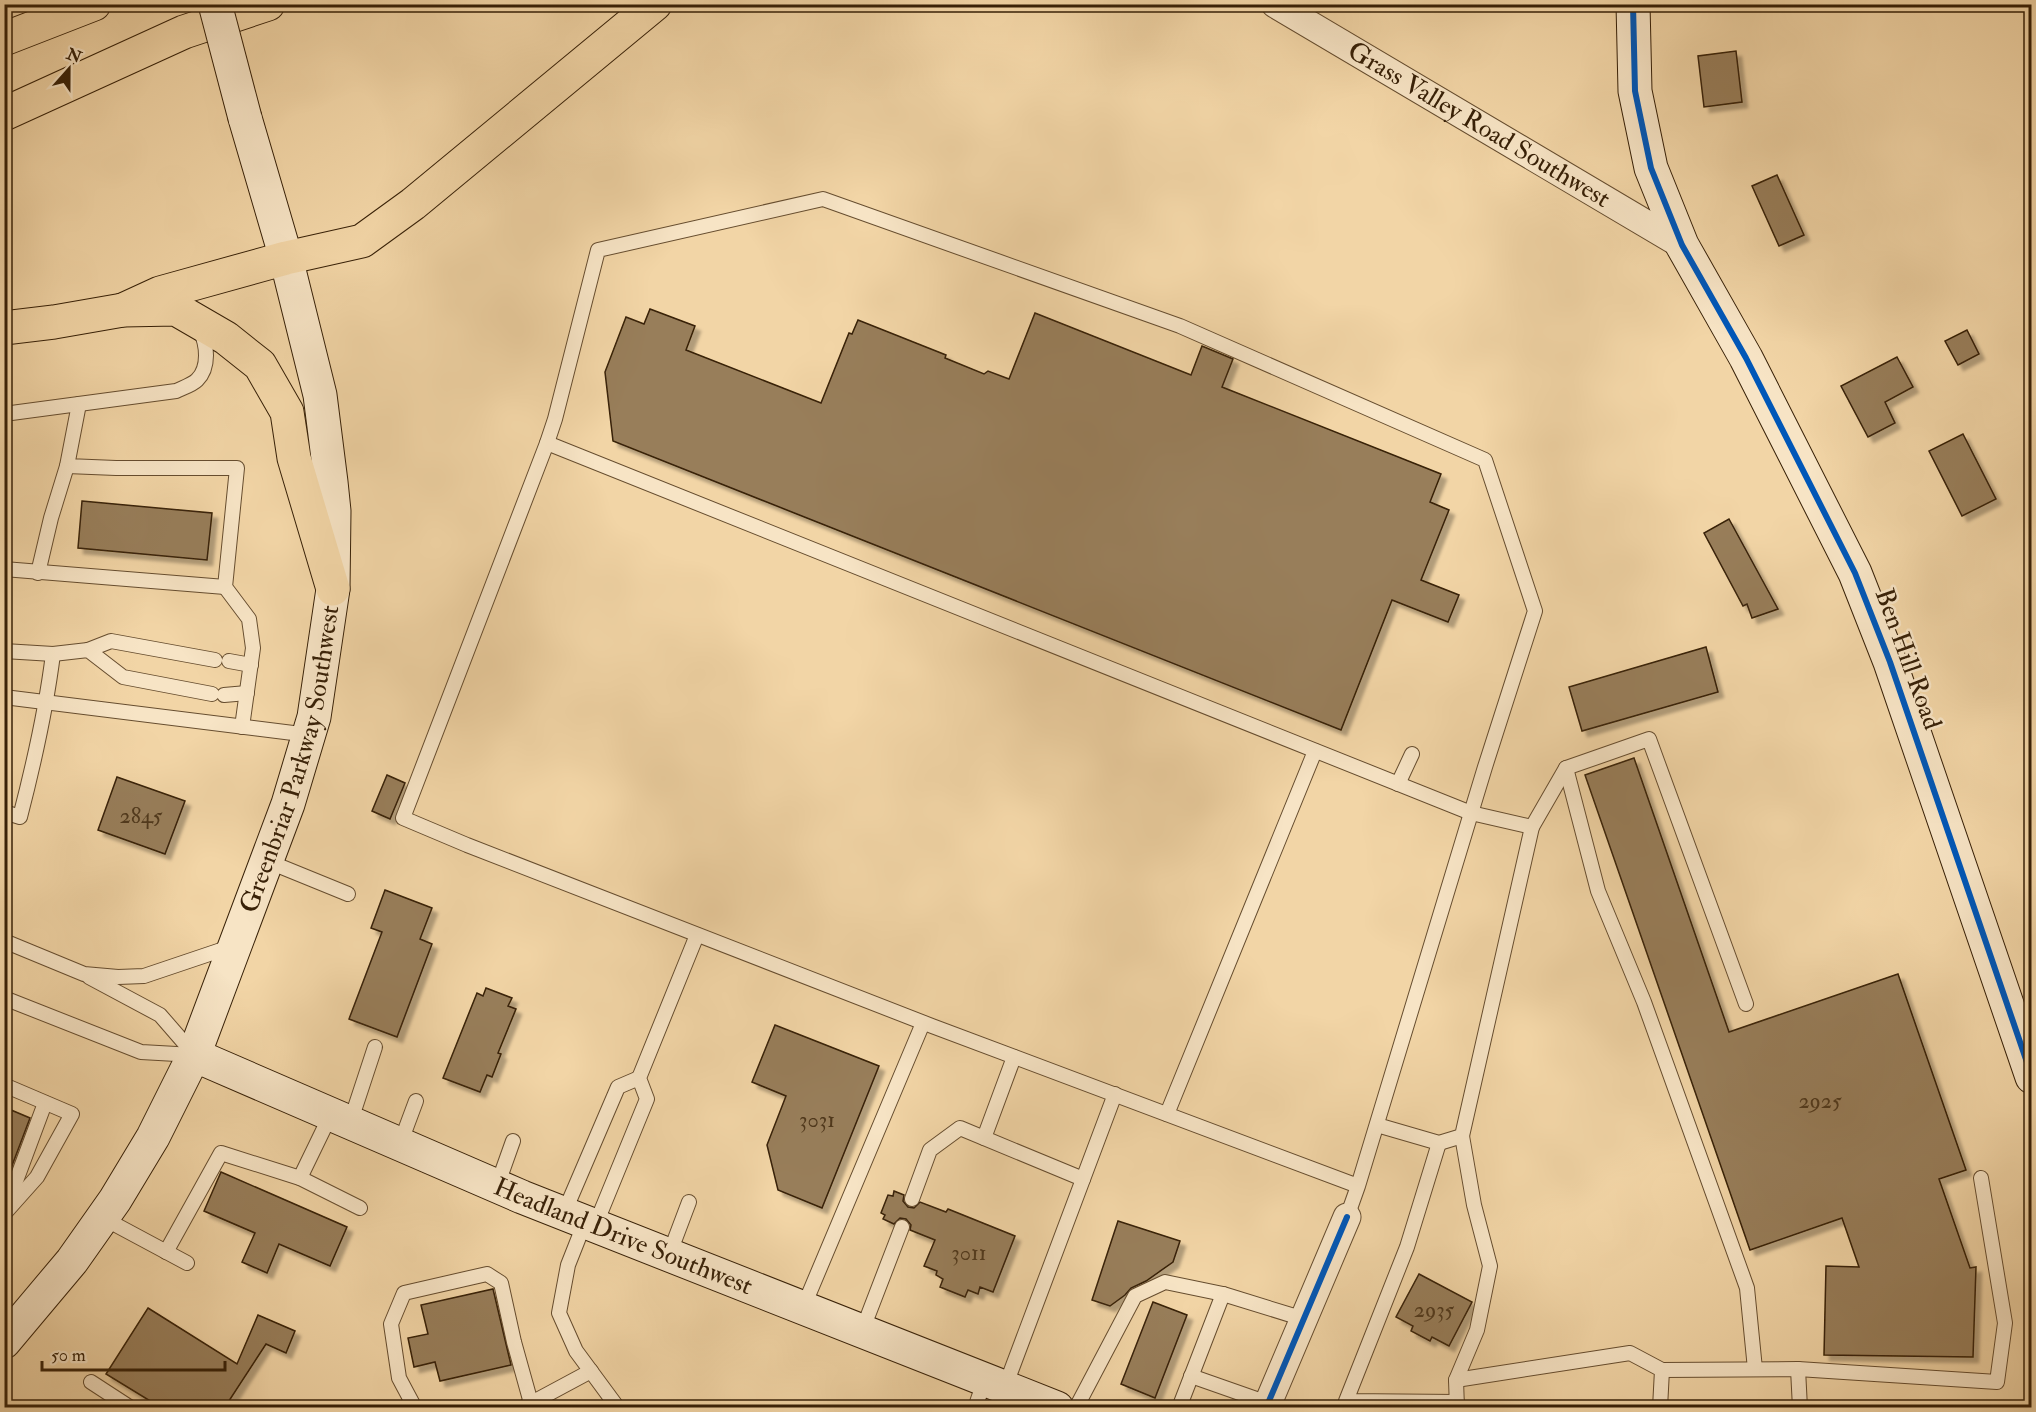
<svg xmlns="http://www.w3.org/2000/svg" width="2036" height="1412" font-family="'IM FELL Double Pica',serif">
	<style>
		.building { fill: #987e5a; stroke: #372007; stroke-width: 1.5; filter: url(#shadow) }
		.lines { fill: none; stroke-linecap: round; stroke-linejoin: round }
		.lane-casing { stroke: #664d2f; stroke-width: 16 }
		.street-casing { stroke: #664d2f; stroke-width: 29 }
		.secondary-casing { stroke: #372007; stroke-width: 35 }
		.highway-casing { stroke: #372007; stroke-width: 35 }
		.lane { stroke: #f7e4c5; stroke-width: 14 }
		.street { stroke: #f7e4c5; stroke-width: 27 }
		.secondary { stroke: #f7e4c5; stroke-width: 33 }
		.highway { stroke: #f2d5a6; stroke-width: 33 }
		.secondary-bridge-casing { stroke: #372007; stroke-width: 35; stroke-linecap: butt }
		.secondary-bridge { stroke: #f7e4c5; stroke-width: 33 }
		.cycleway-casing { stroke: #f7e4c5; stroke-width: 10 }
		.cycleway { stroke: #0057b8; stroke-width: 6 }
		.labels { text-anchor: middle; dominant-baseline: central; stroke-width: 5; stroke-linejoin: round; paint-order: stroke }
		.number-label { font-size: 22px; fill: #4f381c }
		.street-label { font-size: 26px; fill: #372007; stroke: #f7e4c5 }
	</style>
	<defs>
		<filter id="shadow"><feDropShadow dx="5.5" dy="5.5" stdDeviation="1.5" flood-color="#0004"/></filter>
	</defs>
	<rect width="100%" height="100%" fill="#f2d5a6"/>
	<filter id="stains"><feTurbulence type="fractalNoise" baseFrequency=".00333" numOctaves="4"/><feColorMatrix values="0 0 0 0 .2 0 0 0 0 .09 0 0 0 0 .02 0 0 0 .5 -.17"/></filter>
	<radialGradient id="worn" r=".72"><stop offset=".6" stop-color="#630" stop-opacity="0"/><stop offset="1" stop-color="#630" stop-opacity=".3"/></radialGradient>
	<!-- building -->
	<g class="building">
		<path d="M 1736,51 L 1742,102 L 1704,107 L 1698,56 Z"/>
		<path d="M 1777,175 L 1804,235 L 1779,246 L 1752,186 Z"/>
		<path d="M 650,309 L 695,326 L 686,350 L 821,403 L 849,333 L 852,334 L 858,320 L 946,355 L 945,358 L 984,374 L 988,371 L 1009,379 L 1035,313 L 1191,375 L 1202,346 L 1233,359 L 1222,387 L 1441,474 L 1430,502 L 1449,510 L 1421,580 L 1459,595 L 1448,622 L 1392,600 L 1341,730 L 613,441 L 605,372 L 626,317 L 644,324 Z"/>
		<path d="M 1967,330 L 1979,354 L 1958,365 L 1945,341 Z"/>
		<path d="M 1897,357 L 1913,387 L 1885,402 L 1895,423 L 1868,437 L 1841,386 Z"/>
		<path d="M 1963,434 L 1996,499 L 1962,516 L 1929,451 Z"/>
		<path d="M 82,501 L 212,513 L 207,560 L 78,548 Z"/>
		<path d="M 1729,519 L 1778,609 L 1752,618 L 1747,604 L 1743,606 L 1704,533 Z"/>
		<path d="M 1706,647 L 1718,692 L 1582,731 L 1569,687 Z"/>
		<path d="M 1634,758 L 1729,1032 L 1898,974 L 1966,1170 L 1939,1179 L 1970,1268 L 1976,1267 L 1973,1357 L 1824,1355 L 1826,1266 L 1859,1267 L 1842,1218 L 1750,1250 L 1585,775 Z"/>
		<path d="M 387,775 L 405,783 L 390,819 L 372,811 Z"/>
		<path d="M 117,777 L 185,801 L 165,854 L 98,830 Z"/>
		<path d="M 385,890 L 432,908 L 420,939 L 432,944 L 397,1037 L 349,1019 L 382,932 L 371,928 Z"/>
		<path d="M 486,988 L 512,998 L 508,1006 L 516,1009 L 498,1053 L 501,1054 L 492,1077 L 487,1075 L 480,1092 L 443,1078 L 477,993 L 483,996 Z"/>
		<path d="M 775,1025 L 879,1066 L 822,1208 L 778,1190 L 767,1145 L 786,1096 L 752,1082 Z"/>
		<path d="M 4,1107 L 30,1118 L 5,1184 L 4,1184 Z"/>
		<path d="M 221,1172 L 347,1227 L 330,1266 L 279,1244 L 267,1273 L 242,1262 L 255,1233 L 204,1211 Z"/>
		<path d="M 894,1191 L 904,1195 L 903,1201 L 908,1207 L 914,1208 L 920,1202 L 946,1212 L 948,1209 L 1015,1236 L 993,1292 L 980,1287 L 978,1294 L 968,1290 L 965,1297 L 940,1287 L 943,1279 L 936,1275 L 937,1271 L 924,1266 L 935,1240 L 910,1230 L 911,1225 L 906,1219 L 900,1218 L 894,1224 L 883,1219 L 885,1215 L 881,1213 L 888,1195 L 893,1196 Z"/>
		<path d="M 1118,1221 L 1180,1241 L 1173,1262 L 1146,1281 L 1131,1288 L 1125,1295 L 1110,1306 L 1092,1300 Z"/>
		<path d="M 1419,1274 L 1472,1302 L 1449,1346 L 1432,1337 L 1430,1341 L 1411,1331 L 1413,1326 L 1396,1317 Z"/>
		<path d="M 493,1289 L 511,1365 L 440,1381 L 435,1362 L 414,1367 L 408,1338 L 428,1334 L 421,1305 Z"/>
		<path d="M 1153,1302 L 1187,1315 L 1155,1398 L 1121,1384 Z"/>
		<path d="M 148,1308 L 237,1364 L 258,1315 L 295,1331 L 286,1353 L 266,1344 L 225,1407 L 160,1407 L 106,1374 Z"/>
	</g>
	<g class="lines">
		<!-- lane casing -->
		<g class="lane-casing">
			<g id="lane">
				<path d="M 79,404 L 67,466 L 116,468 L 237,468 L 225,587 L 249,619 L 253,648 L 242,727"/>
				<path d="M 4,414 L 176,391 C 182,388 192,385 197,380 C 210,367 207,344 200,330"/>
				<path d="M 547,443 L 1471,813 L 1532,827 L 1462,1136 L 1439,1143 L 1377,1125"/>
				<path d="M 4,569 L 225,587"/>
				<path d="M 38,573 L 51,518 L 67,466"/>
				<path d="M 88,650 L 111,641 L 215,660"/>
				<path d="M 4,651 L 53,654 L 88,650 L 123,677 L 212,694"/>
				<path d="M 229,661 L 251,665"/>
				<path d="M 224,695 L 247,693"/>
				<path d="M 4,697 L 309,735"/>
				<path d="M 1566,768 L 1598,891 L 1644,1002 L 1747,1288 L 1755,1369"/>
				<path d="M 1398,784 L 1412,754"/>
				<path d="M 4,812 L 20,817 C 34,763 46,710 53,654"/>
				<path d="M 1532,827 L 1566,768 L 1649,739 L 1746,1004"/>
				<path d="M 267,861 L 348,894"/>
				<path d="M 4,941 L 84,974 L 118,977 L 144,976 L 230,947"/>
				<path d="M 89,977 L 160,1015 L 193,1053"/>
				<path d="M 4,998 L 141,1052 L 194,1055"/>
				<path d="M 4,1085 L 72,1114 L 37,1177 L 4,1214"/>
				<path d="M 1167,1114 L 1315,751"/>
				<path d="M 350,1123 L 375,1047"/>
				<path d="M 984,1138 L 1014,1057"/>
				<path d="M 1439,1143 L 1407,1247 L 1346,1401 L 1457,1402"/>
				<path d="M 400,1144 L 416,1101"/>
				<path d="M 300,1178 L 331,1114"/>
				<path d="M 497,1186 L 513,1141"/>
				<path d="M 912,1199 L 930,1150 L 960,1128 L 1083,1179"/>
				<path d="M 7,1205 L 45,1103"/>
				<path d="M 564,1213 L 618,1087 L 639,1078"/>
				<path d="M 1347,1217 L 1358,1186 L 932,1026 L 467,845 L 403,818 L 547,443 L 555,419 L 598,250 L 823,199 L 1180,326 L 1485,460 L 1535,611 L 1485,767 L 1358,1186"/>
				<path d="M 103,1218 L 187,1263"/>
				<path d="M 585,1222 L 568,1265 L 559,1313 L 576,1351 L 618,1408"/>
				<path d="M 595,1226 L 647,1099 L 639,1078 L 697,935"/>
				<path d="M 166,1252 L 221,1153 L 300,1178 L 360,1208"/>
				<path d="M 669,1255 L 689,1202"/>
				<path d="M 803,1308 L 923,1023"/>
				<path d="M 862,1331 L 902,1227"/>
				<path d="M 1798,1369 L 1800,1408"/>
				<path d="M 1662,1370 L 1798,1369 L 1997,1382 L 2005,1323 L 1981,1178"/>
				<path d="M 1191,1376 L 1268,1403"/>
				<path d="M 1456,1380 L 1630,1353 L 1662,1370 L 1660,1408"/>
				<path d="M 91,1382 L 131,1408"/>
				<path d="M 1005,1387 L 1115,1094"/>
				<path d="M 524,1407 L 591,1371"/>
				<path d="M 415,1408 L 399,1378 L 391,1324 L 404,1293 L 487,1274 L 501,1283 L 514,1342 L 531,1403"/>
				<path d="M 975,1408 L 985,1379"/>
				<path d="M 1076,1408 L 1135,1296 L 1165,1282 L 1223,1294 L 1304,1319"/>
				<path d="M 1179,1408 L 1223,1294"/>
				<path d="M 1457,1408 L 1456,1380 L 1477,1330 L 1490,1266 L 1474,1205 L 1462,1136"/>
			</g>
		</g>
		<!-- street casing -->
		<g class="street-casing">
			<g id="street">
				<path id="s1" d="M 1275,4 L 1682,245"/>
				<path d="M 1266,1408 L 1347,1217"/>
			</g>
		</g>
		<!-- secondary casing -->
		<g class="secondary-casing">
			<g id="secondary">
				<path d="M 1633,4 L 1635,91 L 1651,168 L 1682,245 L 1746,358 L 1855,573 L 1890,662 L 2032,1077"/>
				<path id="s2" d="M 194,1055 L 522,1197 L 1057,1408"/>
				<path id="s3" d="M 4,1342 L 72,1261 L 115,1200 L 153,1137 L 194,1055 L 288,804 L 314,717 L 333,589 L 334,511 L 331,482 L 320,395 L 286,258 L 245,118"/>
			</g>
		</g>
		<!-- highway casing -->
		<g class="highway-casing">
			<g id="highway">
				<path d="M 4,39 L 94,4"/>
				<path d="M 4,114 L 184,32 L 268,4"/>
				<path d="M 123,310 L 160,293 L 286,258 L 362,241 L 413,204 L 655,4"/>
				<path d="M 4,328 L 54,322 L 123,310 L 176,309 L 226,338 L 260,365 L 287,412 L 294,458 L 333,589"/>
			</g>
		</g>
		<!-- lane -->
		<use href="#lane" class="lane"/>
		<!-- street -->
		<use href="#street" class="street"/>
		<!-- secondary -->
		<use href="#secondary" class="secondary"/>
		<!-- highway -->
		<use href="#highway" class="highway"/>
		<!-- secondary-bridge casing -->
		<g class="secondary-bridge-casing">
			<path id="secondary-bridge" d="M 215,4 L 245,118"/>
		</g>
		<!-- secondary-bridge -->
		<use href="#secondary-bridge" class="secondary-bridge"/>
		<!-- cycleway casing -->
		<g class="cycleway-casing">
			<g id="cycleway">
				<path d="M 1633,4 L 1635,91 L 1651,168 L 1682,245 L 1746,358 L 1855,573 L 1890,662 L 2032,1077"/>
				<path d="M 1266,1408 L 1347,1217"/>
			</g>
		</g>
		<!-- cycleway -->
		<use href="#cycleway" class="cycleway"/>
	</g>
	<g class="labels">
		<!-- number labels -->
		<g class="number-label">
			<text x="141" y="816">2845</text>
			<text x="1820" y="1101">2925</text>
			<text x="817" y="1120">3031</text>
			<text x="969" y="1253">3011</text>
			<text x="1434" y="1310">2935</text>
		</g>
		<!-- street labels -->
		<g class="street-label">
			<text stroke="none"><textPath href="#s1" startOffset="237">Grass Valley Road Southwest</textPath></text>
			<text transform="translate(1908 659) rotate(70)">Ben Hill Road</text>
			<text stroke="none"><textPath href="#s3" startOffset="658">Greenbriar Parkway Southwest</textPath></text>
			<text stroke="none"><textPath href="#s2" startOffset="466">Headland Drive Southwest</textPath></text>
		</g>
	</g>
	<!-- margin -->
	<rect width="2036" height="1412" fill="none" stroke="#f2d5a6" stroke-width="24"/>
	<rect x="6" y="6" width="2024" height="1400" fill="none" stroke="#372007" stroke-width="3"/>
	<rect x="12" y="12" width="2012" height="1388" fill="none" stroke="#372007" stroke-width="1.5"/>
	<!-- north arrow -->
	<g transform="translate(69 69) rotate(21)" stroke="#f7e4c5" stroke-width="4.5" paint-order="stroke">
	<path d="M0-4.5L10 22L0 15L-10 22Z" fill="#372007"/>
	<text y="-9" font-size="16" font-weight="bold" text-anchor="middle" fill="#372007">N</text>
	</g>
	<!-- scale -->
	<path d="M42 1361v9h183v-9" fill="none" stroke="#372007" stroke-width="3"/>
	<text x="51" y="1361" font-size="18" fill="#372007" stroke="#f7e4c5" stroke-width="4.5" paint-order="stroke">50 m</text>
	<rect width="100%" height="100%" filter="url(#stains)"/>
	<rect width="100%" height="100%" fill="url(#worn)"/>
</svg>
